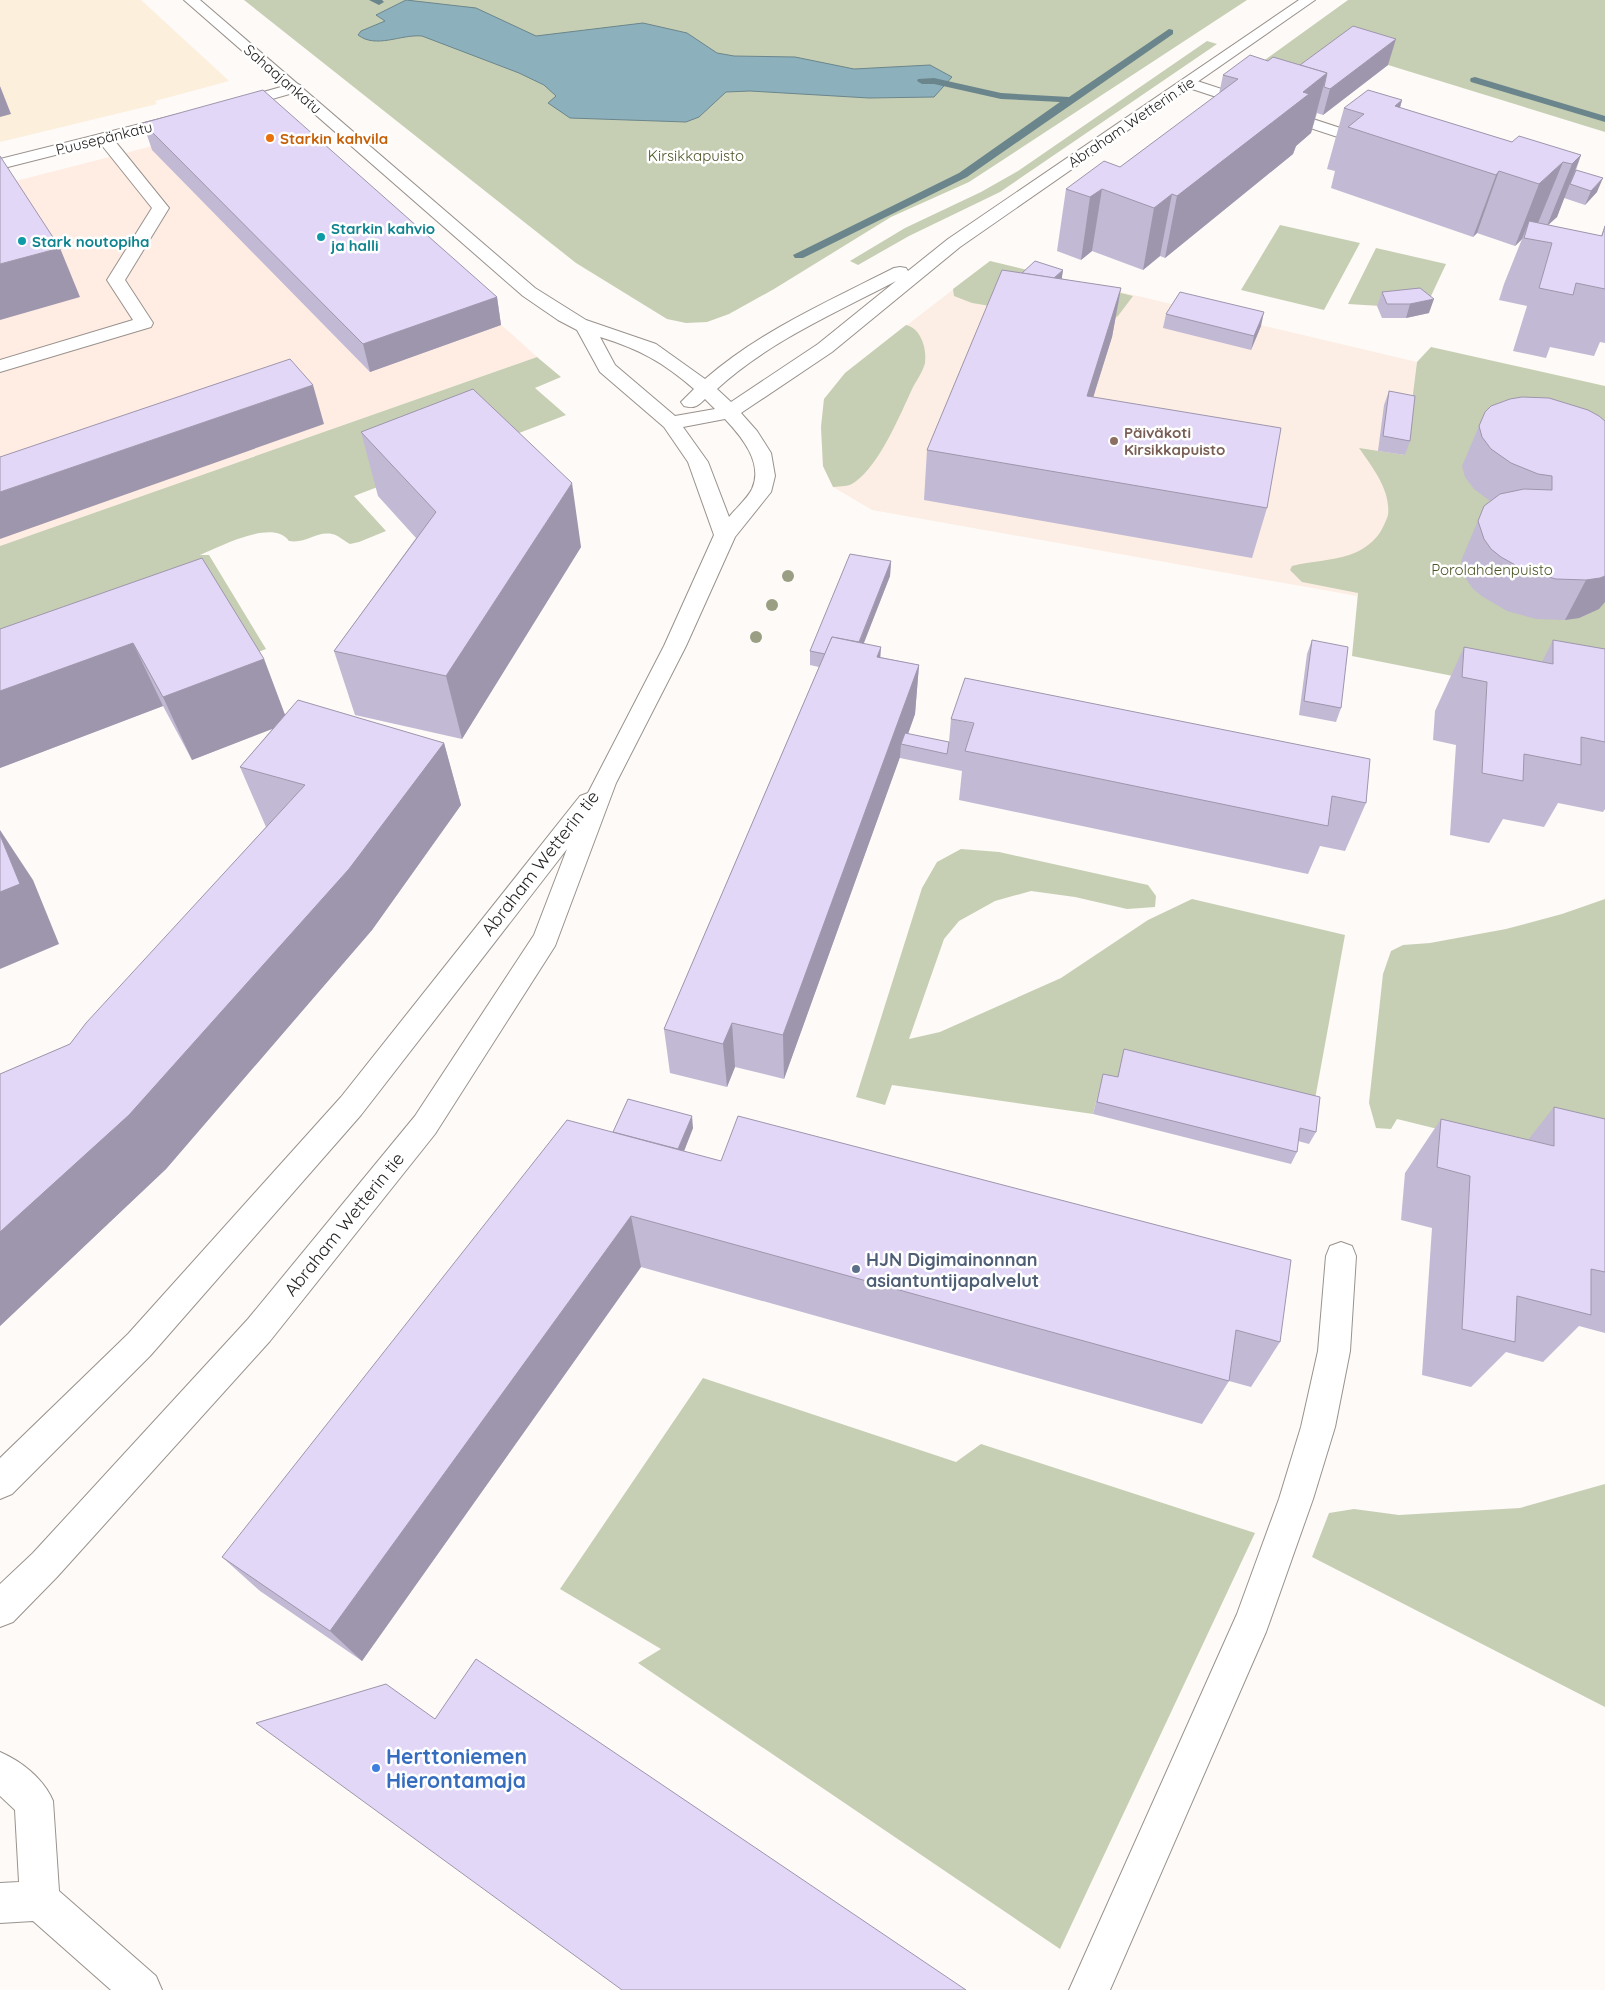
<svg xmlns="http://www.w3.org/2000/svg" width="1605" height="1990" font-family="Quicksand,sans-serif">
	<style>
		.commercial { fill: #fcefdb }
		.industrial { fill: #ffede3 }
		.built { fill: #fceee4 }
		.green { fill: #c6cfb3 }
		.water { fill: #8cb1bc; stroke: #6b858c }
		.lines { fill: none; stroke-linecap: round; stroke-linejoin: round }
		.stream { fill: #6b858c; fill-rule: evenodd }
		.lane-casing { stroke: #99928d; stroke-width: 2 }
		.street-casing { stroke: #99928d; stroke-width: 2 }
		.secondary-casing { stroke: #99928d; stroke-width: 2 }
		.lane { fill: #fff; fill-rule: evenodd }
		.street { fill: #fff; fill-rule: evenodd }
		.secondary { fill: #fff; fill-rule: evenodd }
		.tree { fill: #9a9f84 }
		.wall { fill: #c2b9d4 }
		.shaded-wall { fill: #9e96ac }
		.building { fill: #e2d7f6; stroke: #9e96ac }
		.food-dot { fill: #e8710a; stroke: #fff; stroke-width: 2 }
		.culture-dot { fill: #0f9aa8; stroke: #fff; stroke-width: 2 }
		.education-dot { fill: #8d6e63; stroke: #fff; stroke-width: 2 }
		.service-dot { fill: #5c6f8a; stroke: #fff; stroke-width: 2 }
		.shop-dot { fill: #3f7fe0; stroke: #fff; stroke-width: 2 }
		.labels { text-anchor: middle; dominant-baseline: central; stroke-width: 5; stroke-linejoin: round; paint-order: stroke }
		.far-street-label { font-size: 15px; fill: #1f1d1b; stroke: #fff }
		.far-food-label { font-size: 15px; font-weight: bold; fill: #c56008; stroke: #fff; text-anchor: start }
		.far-park-label { font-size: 15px; fill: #495525; stroke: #fff }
		.far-culture-label { font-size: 15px; font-weight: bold; fill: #0d838f; stroke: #fff; text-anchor: start }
		.far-education-label { font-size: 15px; font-weight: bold; fill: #785e54; stroke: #fff; text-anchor: start }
		.street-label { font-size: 18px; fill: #1f1d1b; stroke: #fff }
		.service-label { font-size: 18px; font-weight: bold; fill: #4e5e75; stroke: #fff; text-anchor: start }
		.near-shop-label { font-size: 21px; font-weight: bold; fill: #366cbe; stroke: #fff; text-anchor: start }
	</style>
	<rect width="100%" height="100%" fill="#fefaf7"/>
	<!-- commercial -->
	<path class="commercial" d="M 0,0 L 141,0 L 229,81 L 155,101 L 157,104 L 0,142 Z"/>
	<!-- industrial -->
	<path class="industrial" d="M 270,116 L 537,357 L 0,546 L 0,185 Z"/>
	<!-- built -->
	<path class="built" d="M 990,261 L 1417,362 L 1410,410 L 1412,474 L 1357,596 L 872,510 L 833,487 L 823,466 L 821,427 L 824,399 L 845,373 Z"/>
	<!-- green -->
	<g class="green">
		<path d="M 244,0 L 1247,0 L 969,182 L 891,217 L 774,289 L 729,314 L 707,322 L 686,323 L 667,319 L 576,263 Z"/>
		<path d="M 1348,0 L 1605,0 L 1605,132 L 1346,52 L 1287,96 L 1237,80 Z"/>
		<path d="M 1207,41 L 1217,44 L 1000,192 L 909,236 L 858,265 L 850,261 L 905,228 L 981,192 L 1018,171 Z"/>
		<path d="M 1280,225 L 1360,243 L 1324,310 L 1241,290 Z"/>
		<path d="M 1376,248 L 1446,264 L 1431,296 L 1381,306 L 1348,304 Z"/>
		<path d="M 990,261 L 1133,296 L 1118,316 L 1111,320 L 1002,308 L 972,303 L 954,296 L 953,289 Z"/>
		<path d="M 906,325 C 921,328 927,349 925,363 C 923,371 917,380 913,387 C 900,415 880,464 855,482 C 849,487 841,486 833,487 L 823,466 L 821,427 L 824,399 L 845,373 Z"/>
		<path d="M 1431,347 L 1605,386 L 1605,706 L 1352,656 L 1358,593 L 1302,582 L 1290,570 L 1292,566 C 1311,561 1331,561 1349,555 C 1362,551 1376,541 1382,529 C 1384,525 1387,519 1388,515 C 1391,490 1372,467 1359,448 L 1405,455 L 1417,362 Z"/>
		<path d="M 537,357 L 561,377 L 535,388 L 566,415 L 354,496 L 386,531 L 359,542 L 350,544 C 344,541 338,535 332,534 C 316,531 306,544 289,541 C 273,518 220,547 200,555 L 209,555 L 266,649 L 248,656 L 0,673 L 0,546 Z"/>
		<path d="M 961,849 L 999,852 L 1148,885 L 1156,896 L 1155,907 L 1127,909 L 1075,897 L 1031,891 L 995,901 L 959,921 L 944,939 L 909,1039 L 940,1032 L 1061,978 L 1148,920 L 1192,899 L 1345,935 L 1313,1110 L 1114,1090 L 1100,1086 L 1093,1114 L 892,1085 L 885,1105 L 856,1097 L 922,888 L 937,862 Z"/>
		<path d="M 1605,899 L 1605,1170 L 1397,1119 L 1391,1129 L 1376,1128 L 1369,1103 L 1383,974 L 1391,951 L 1403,945 L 1430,943 L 1506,929 L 1562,914 Z"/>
		<path d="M 703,1378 L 956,1462 L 981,1444 L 1255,1533 L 1060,1949 L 638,1663 L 661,1649 L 560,1589 Z"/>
		<path d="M 1605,1484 L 1605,1707 L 1312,1557 L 1329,1513 L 1354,1509 L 1399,1515 L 1520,1508 Z"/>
	</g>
	<!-- water -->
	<path class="water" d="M 406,0 L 476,8 L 536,36 L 643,23 L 687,33 L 717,53 L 734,56 L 795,57 L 854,69 L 930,65 L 952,77 L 934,97 L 869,98 L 750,91 L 726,92 L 699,117 L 686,122 L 570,118 L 548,103 L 556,96 L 544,85 L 519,73 L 422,36 C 401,34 376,49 358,35 L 361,31 L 385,21 L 376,15 Z"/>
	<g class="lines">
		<!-- stream -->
		<g class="stream">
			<path d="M 369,0 L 382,0 L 384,2 L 379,5 Z"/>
			<path d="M 1169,29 L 1173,30 L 1173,34 L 967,177 L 803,258 L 795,258 L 793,255 L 959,173 L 1060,102 L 1001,99 L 934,84 L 922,84 L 917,81 L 918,79 L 934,78 L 1001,93 L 1069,97 Z"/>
			<path d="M 1475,77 L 1605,116 L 1605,122 L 1471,82 L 1470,80 L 1471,78 Z"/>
		</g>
		<!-- lane casing -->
		<g class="lane-casing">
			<g id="lane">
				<path d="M 1188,78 L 1380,141 L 1382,144 L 1380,147 L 1368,147 L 1183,86 L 1180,83 L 1183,80 Z"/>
				<path d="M 104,133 L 110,135 L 169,208 L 125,280 L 153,323 L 151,327 L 0,372 L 0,360 L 133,320 L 107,280 L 152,208 L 96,138 L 98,135 Z"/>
				<path d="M 1341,1242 L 1352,1246 L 1356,1256 L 1350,1351 L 1335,1427 L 1313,1499 L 1266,1632 L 1110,1990 L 1069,1990 L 1237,1614 L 1279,1499 L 1301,1427 L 1318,1351 L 1326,1256 L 1330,1246 Z"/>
			</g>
		</g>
		<!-- street casing -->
		<g class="street-casing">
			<g id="street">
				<path d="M 295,83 L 300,85 L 303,88 L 300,91 L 234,110 L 228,108 L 226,105 L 228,102 Z"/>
				<path d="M 180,114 L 186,116 L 188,119 L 186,122 L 0,169 L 0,159 Z"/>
			</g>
		</g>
		<!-- secondary casing -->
		<g class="secondary-casing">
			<g id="secondary">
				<path d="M 184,0 L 200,0 L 535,288 L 586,320 L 656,344 L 705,379 C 760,331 829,301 894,268 L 900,267 L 906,268 L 908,271 L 948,239 L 1299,0 L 1315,0 L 960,247 L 832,352 L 741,413 L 757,431 L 771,453 L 775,476 L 771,492 L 735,537 L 686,646 L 616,783 L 555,946 L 435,1134 L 270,1341 L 57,1577 L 13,1622 L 0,1627 L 0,1584 L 33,1553 L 248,1319 L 415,1116 L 534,935 L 567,849 L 361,1115 L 150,1356 L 12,1494 L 0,1499 L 0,1458 L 128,1334 L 341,1097 L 580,796 L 588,793 L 664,646 L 714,535 L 688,462 L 664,427 L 600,372 L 577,330 L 558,320 L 523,296 ZM 896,281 L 818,344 L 731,402 L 717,389 C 768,342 835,313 896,281 ZM 600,337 C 639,349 663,362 694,389 L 681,402 L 684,406 C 694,409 698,406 705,399 L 715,409 L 675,416 L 615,365 ZM 725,419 C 741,436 764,463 752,489 C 747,499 736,508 729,517 L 708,462 L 683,427 Z"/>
				<path d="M 0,1752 C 21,1761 44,1779 53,1801 L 59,1891 L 156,1976 L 162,1990 L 111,1990 L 33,1921 L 0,1923 L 0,1883 L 19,1882 L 15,1810 L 0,1796 Z"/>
			</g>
		</g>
		<!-- lane -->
		<use href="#lane" class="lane"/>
		<!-- street -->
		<use href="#street" class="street"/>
		<!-- secondary -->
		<use href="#secondary" class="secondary"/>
	</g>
	<!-- trees -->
	<g class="tree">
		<circle cx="788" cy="576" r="6"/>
		<circle cx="772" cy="605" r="6"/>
		<circle cx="756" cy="637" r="6"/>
	</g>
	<!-- wall -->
	<g class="wall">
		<path d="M 1268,61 L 1300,65 L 1388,65 L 1323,115 L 1317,113 L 1311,133 L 1296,146 L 1293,154 L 1165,258 L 1160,256 L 1143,270 L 1092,251 L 1081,260 L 1057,251 L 1066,189 L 1120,167 L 1219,94 L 1223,75 Z"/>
		<path d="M 1402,100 L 1400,108 L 1512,142 L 1581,155 L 1576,170 L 1597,192 L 1585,205 L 1564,198 L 1557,217 L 1548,225 L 1601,236 L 1605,225 L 1605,343 L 1600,342 L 1594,356 L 1550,347 L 1546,358 L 1513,351 L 1527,306 L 1499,300 L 1504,284 L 1522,239 L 1515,246 L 1477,233 L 1473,237 L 1331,188 L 1335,171 L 1327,169 L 1344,108 Z"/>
		<path d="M 143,123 L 497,297 L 501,325 L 370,372 L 152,150 Z"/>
		<path d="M 1063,270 L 1061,279 L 1121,288 L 1112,337 L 1093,397 L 1267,508 L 1252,558 L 924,500 L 927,450 L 1022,273 Z"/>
		<path d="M 1420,288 L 1429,313 L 1406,318 L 1382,318 L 1377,306 L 1382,292 Z"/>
		<path d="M 1166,314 L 1261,326 L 1251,350 L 1163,328 Z"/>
		<path d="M 1389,391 L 1410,441 L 1405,455 L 1378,451 L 1384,405 Z"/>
		<path d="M 1549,398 L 1599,609 L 1579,618 L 1565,620 L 1536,619 L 1507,611 L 1483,597 L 1473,589 L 1466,579 L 1461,561 L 1484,506 L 1490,501 L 1474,489 L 1465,477 L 1462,466 L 1485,412 Z"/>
		<path d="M 361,432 L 581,547 L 462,739 L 355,715 L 334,651 L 416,538 L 378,496 Z"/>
		<path d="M 891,561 L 890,576 L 864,643 L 880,657 L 919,665 L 915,714 L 908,734 L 949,742 L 951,719 L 1366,803 L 1345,851 L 1320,846 L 1308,874 L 959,800 L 962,771 L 900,758 L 900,757 L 784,1079 L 735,1067 L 727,1087 L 670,1073 L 664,1029 L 819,667 L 810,665 L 810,651 Z"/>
		<path d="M 0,629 L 264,659 L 285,715 L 444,743 L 461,805 L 372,930 L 166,1169 L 0,1326 L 0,1074 L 70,1044 L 266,827 L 240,767 L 273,728 L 192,760 L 163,706 L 0,768 Z"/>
		<path d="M 1312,640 L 1341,708 L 1336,722 L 1299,715 L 1307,654 Z"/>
		<path d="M 1553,640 L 1605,649 L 1605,809 L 1603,812 L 1558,803 L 1544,827 L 1503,819 L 1489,843 L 1450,835 L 1456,745 L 1433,740 L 1435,711 L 1464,647 L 1542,662 Z"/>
		<path d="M 1124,1049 L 1316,1132 L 1309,1144 L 1298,1141 L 1297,1152 L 1291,1164 L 1093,1114 L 1103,1074 L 1117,1077 Z"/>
		<path d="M 1554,1107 L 1605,1119 L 1605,1333 L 1579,1326 L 1543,1362 L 1506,1352 L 1471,1387 L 1422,1375 L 1432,1228 L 1401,1220 L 1405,1173 L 1441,1119 L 1528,1140 Z"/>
		<path d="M 693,1128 L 684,1151 L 1280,1342 L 1251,1387 L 1229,1381 L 1202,1424 L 641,1267 L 362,1661 L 260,1591 L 222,1557 L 613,1132 Z"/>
	</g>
	<!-- shaded-wall -->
	<g class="shaded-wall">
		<path d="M 1396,39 L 1388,65 L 1323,115 L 1330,89 Z"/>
		<path d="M 1327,73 L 1311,133 L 1296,146 L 1293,154 L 1165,258 L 1177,196 L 1303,92 Z"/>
		<path d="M 0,86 L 11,114 L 0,117 Z"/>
		<path d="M 1402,100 L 1390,141 L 1395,106 Z"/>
		<path d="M 1581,155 L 1557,217 L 1547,226 L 1572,164 Z"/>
		<path d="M 1563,162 L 1538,223 L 1529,221 L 1522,239 L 1515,246 L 1539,184 Z"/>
		<path d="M 1499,171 L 1477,233 L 1473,237 L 1496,175 Z"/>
		<path d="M 1603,178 L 1597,192 L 1585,205 L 1591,191 Z"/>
		<path d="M 1102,189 L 1092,251 L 1081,260 L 1090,197 Z"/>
		<path d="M 1172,194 L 1160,256 L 1143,270 L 1154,208 Z"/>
		<path d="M 60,248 L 80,297 L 0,320 L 0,264 Z"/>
		<path d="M 1063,270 L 1061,284 L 1036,295 Z"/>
		<path d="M 1121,288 L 1112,337 L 1078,446 L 1087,396 Z"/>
		<path d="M 497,297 L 501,325 L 370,372 L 363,344 Z"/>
		<path d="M 1434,299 L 1429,313 L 1406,318 L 1410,304 Z"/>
		<path d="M 1264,312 L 1261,326 L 1251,350 L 1254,336 Z"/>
		<path d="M 313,385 L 324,424 L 0,539 L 0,492 Z"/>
		<path d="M 572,483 L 581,547 L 462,739 L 446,676 Z"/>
		<path d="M 891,561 L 890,576 L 852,673 L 853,659 Z"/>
		<path d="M 1605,576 L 1605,602 L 1599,609 L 1579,618 L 1565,620 L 1586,580 Z"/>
		<path d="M 133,643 L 163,706 L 0,768 L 0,691 Z"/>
		<path d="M 881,647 L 878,696 L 877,657 Z"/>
		<path d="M 264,659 L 288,723 L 192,760 L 163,697 Z"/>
		<path d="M 919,665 L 915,714 L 904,745 L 901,744 L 900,757 L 784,1079 L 783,1035 Z"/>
		<path d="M 444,743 L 461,805 L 372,930 L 166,1169 L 0,1326 L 0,1232 Z"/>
		<path d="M 0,830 L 33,880 L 59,944 L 0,969 Z"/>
		<path d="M 732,1023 L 735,1067 L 727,1087 L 723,1044 Z"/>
		<path d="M 692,1116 L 693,1128 L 679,1164 L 677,1152 Z"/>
		<path d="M 631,1216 L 641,1267 L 362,1661 L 330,1631 Z"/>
	</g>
	<!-- building -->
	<g class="building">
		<path d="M 1353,26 L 1396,39 L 1330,89 L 1324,87 L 1327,73 L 1300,65 Z"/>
		<path d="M 1250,55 L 1268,61 L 1273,57 L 1327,73 L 1303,92 L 1309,94 L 1177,196 L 1172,194 L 1154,208 L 1102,189 L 1090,197 L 1066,189 L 1104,161 L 1120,167 L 1238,79 L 1223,75 Z"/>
		<path d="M 263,90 L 497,297 L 363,344 L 143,123 Z"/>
		<path d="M 1368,90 L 1402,100 L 1395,106 L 1512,142 L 1519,136 L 1581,155 L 1572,164 L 1563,162 L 1539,184 L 1499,171 L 1496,175 L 1348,127 L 1364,114 L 1344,108 Z"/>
		<path d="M 0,156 L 60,248 L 0,264 Z"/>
		<path d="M 1576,170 L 1603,178 L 1591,191 L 1570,184 Z"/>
		<path d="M 1529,221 L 1602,236 L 1605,226 L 1605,289 L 1576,283 L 1573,295 L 1539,288 L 1552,243 L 1524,238 Z"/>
		<path d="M 1035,261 L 1063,270 L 1054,278 L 1022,273 Z"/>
		<path d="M 1002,270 L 1121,288 L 1087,396 L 1281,428 L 1267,508 L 927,450 Z"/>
		<path d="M 1420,288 L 1434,299 L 1410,304 L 1387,304 L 1382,292 Z"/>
		<path d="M 1180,292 L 1264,312 L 1254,336 L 1166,314 Z"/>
		<path d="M 290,359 L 313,385 L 0,492 L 0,457 Z"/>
		<path d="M 473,389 L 572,483 L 446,676 L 334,651 L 436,512 L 361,432 Z"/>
		<path d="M 1389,391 L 1415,396 L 1410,441 L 1383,436 Z"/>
		<path d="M 1522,397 L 1549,398 L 1588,410 L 1599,416 L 1605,421 L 1605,576 L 1600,578 L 1586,580 L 1556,579 L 1526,571 L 1501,557 L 1491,549 L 1484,539 L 1478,521 L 1484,506 L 1500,494 L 1524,489 L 1552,490 L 1552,476 L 1538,474 L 1511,463 L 1491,449 L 1482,437 L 1479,426 L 1485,412 L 1491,406 L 1510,399 Z"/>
		<path d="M 850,554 L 891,561 L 859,642 L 832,637 L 825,654 L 810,651 Z"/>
		<path d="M 202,558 L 264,659 L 163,697 L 133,643 L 0,691 L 0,629 Z"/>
		<path d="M 832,637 L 881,647 L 877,657 L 919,665 L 783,1035 L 732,1023 L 723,1044 L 664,1029 Z"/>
		<path d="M 1312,640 L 1348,647 L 1341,708 L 1304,701 Z"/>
		<path d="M 1553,640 L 1605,649 L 1605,742 L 1581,737 L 1581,765 L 1524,754 L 1523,781 L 1482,773 L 1487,682 L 1462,677 L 1464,647 L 1553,664 Z"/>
		<path d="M 965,678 L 1370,759 L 1366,803 L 1332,796 L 1328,826 L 965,751 L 974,723 L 951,719 Z"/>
		<path d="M 298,700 L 444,743 L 349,869 L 129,1115 L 0,1232 L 0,1074 L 70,1044 L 86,1023 L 305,785 L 240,767 Z"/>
		<path d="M 905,733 L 949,742 L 947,754 L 901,744 Z"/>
		<path d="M 0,835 L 20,884 L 0,892 Z"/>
		<path d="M 1124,1049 L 1320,1097 L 1316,1132 L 1300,1128 L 1297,1152 L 1097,1102 L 1103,1074 L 1118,1077 Z"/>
		<path d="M 628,1099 L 692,1116 L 678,1149 L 613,1132 Z"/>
		<path d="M 1554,1107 L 1605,1119 L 1605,1272 L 1591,1269 L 1591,1315 L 1517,1296 L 1515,1342 L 1462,1329 L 1470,1176 L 1437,1167 L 1441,1119 L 1554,1146 Z"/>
		<path d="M 738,1116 L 1291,1260 L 1280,1342 L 1236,1330 L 1229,1381 L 631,1216 L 330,1631 L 222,1557 L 567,1120 L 721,1161 Z"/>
		<path d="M 476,1659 L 966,1990 L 622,1990 L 256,1723 L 386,1684 L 435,1719 Z"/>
	</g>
	<!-- markers -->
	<circle class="food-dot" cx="270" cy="138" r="5"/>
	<g class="culture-dot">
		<circle cx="321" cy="237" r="5"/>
		<circle cx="22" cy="241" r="5"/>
	</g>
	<circle class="education-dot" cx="1114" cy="441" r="5"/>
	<circle class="service-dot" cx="856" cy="1269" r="5"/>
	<circle class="shop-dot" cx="376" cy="1768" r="5"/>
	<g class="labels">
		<!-- far-street labels -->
		<g class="far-street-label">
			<text transform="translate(283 79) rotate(41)">Sahaajankatu</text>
			<text transform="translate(1131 122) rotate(-34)">Abraham Wetterin tie</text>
			<text transform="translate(104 138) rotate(-14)">Puusepänkatu</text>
		</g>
		<!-- far-food labels -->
		<g class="far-food-label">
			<text x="280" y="138">Starkin kahvila</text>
		</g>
		<!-- far-park labels -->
		<g class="far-park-label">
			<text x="696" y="155">Kirsikkapuisto</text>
			<text x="1492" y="569">Porolahdenpuisto</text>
		</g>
		<!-- far-culture labels -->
		<g class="far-culture-label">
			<text x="331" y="228">Starkin kahvio<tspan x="331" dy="17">ja halli</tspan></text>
			<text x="32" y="241">Stark noutopiha</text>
		</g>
		<!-- far-education labels -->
		<g class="far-education-label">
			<text x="1124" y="432">Päiväkoti<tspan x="1124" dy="17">Kirsikkapuisto</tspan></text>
		</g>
		<!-- street labels -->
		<g class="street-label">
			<text transform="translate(540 863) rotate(-52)">Abraham Wetterin tie</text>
			<text transform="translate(344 1224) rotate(-51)">Abraham Wetterin tie</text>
		</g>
		<!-- service labels -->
		<g class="service-label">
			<text x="866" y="1259">HJN Digimainonnan<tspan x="866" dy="21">asiantuntijapalvelut</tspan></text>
		</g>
		<!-- near-shop labels -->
		<g class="near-shop-label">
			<text x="386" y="1756">Herttoniemen<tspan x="386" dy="24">Hierontamaja</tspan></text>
		</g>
	</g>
</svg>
